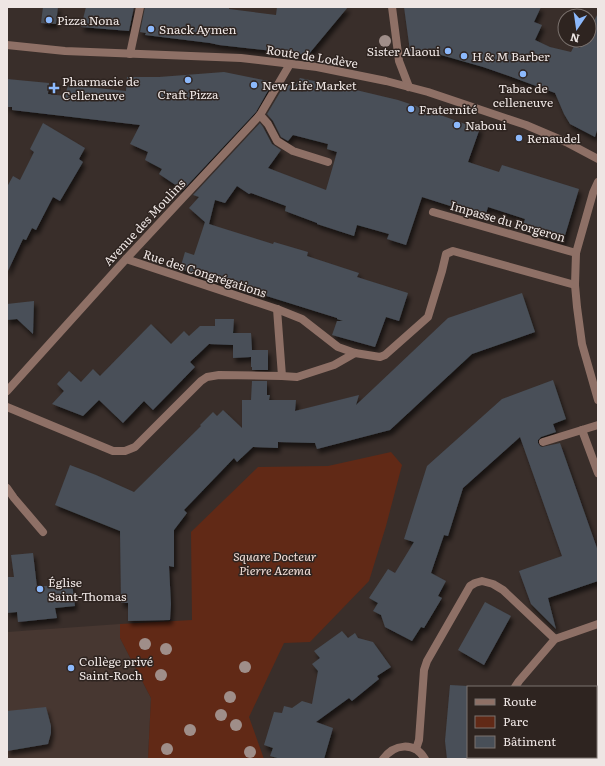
<svg xmlns="http://www.w3.org/2000/svg" width="605" height="766" font-family="Literata,serif">
	<style>
		.built { fill: #473731 }
		.green { fill: #612916 }
		.building { fill: #484f58; filter: url(#shadow) }
		.lines { fill: none; stroke-linecap: round; stroke-linejoin: round }
		.service { stroke: #8e7066; stroke-width: 8 }
		.pedestrian { stroke: #8e7066; stroke-width: 8 }
		.minor { stroke: #8e7066; stroke-width: 8 }
		.tertiary { stroke: #8e7066; stroke-width: 8 }
		.tree { fill: #9f8e89 }
		.poi-dot { fill: #8cb9fc; stroke: #2e2420; stroke-width: 1.5 }
		.labels { text-anchor: middle; dominant-baseline: central; stroke-width: 3; stroke-linejoin: round; paint-order: stroke }
		.poi-label { font-size: 12px; fill: #eee6e4; stroke: #2e2420; text-anchor: start }
		.street-label { font-size: 12px; fill: #eee6e4; stroke: #2e2420 }
		.park-label { font-size: 12px; font-style: italic; fill: #f2ddd6; stroke: #2e2420 }
	</style>
	<defs>
		<filter id="shadow"><feDropShadow dx="2.5" dy="4.5" stdDeviation="2" flood-color="#0009"/></filter>
	</defs>
	<rect width="100%" height="100%" fill="#392e2a"/>
	<!-- built -->
	<path class="built" d="M 120,624 L 120,638 L 151,698 L 148,759 L 7,759 L 7,632 Z"/>
	<!-- green -->
	<g class="green">
		<path d="M 391,452 L 402,465 L 386,526 L 369,581 L 310,642 L 284,643 L 249,717 L 264,759 L 148,759 L 151,698 L 120,638 L 120,624 L 192,620 L 191,532 L 258,467 L 328,466 Z"/>
		<path d="M 596,688 L 598,688 L 598,735 L 596,728 Z"/>
	</g>
	<!-- building -->
	<g class="building">
		<path d="M 43,7 L 58,7 L 56,24 L 41,23 Z"/>
		<path d="M 86,7 L 134,7 L 129,31 L 81,27 Z"/>
		<path d="M 145,7 L 229,7 L 229,9 L 276,15 L 277,7 L 348,7 L 308,55 L 219,45 L 210,43 L 145,35 L 146,33 L 140,32 Z"/>
		<path d="M 404,7 L 541,7 L 534,22 L 542,25 L 535,40 L 550,47 L 571,52 L 574,46 L 580,48 L 584,40 L 589,40 L 589,31 L 598,13 L 598,127 L 595,137 L 570,124 L 564,114 L 555,93 L 509,76 L 483,67 L 441,55 L 410,51 Z"/>
		<path d="M 224,72 L 273,82 L 256,112 L 183,190 L 159,174 L 162,169 L 145,160 L 148,152 L 130,144 L 140,125 L 12,110 L 12,107 L 7,107 L 7,79 L 49,83 L 48,94 L 65,96 L 68,85 L 126,91 L 127,77 L 159,77 Z"/>
		<path d="M 300,78 L 356,90 L 398,100 L 413,105 L 465,124 L 466,123 L 480,128 L 468,162 L 499,172 L 502,165 L 579,189 L 563,242 L 522,229 L 525,219 L 488,207 L 485,217 L 422,197 L 406,245 L 387,239 L 389,234 L 357,225 L 354,236 L 317,224 L 317,223 L 285,211 L 286,206 L 251,193 L 249,194 L 237,186 L 225,203 L 215,200 L 209,224 L 273,244 L 274,242 L 308,252 L 307,256 L 359,273 L 357,277 L 408,293 L 399,321 L 386,317 L 375,347 L 332,335 L 337,321 L 343,321 L 337,319 L 337,318 L 180,269 L 185,252 L 194,255 L 205,222 L 206,223 L 189,208 L 199,197 L 193,195 L 260,123 L 263,127 L 272,144 L 281,150 L 268,168 L 326,190 L 337,152 L 327,149 L 328,144 L 293,135 L 288,141 L 281,137 L 273,121 L 267,114 L 285,84 L 295,86 Z"/>
		<path d="M 43,123 L 85,148 L 79,159 L 83,162 L 60,201 L 53,197 L 36,230 L 32,228 L 26,240 L 23,239 L 7,273 L 7,187 L 13,176 L 20,180 L 34,152 L 30,149 Z"/>
		<path d="M 522,293 L 535,332 L 472,354 L 390,430 L 317,449 L 315,443 L 278,442 L 278,448 L 253,447 L 237,462 L 234,458 L 184,510 L 187,513 L 174,530 L 174,567 L 169,566 L 171,604 L 170,620 L 128,621 L 128,603 L 121,603 L 120,531 L 55,505 L 70,465 L 96,475 L 134,492 L 201,426 L 200,425 L 213,412 L 217,416 L 223,410 L 242,428 L 242,400 L 251,400 L 252,381 L 267,381 L 267,395 L 270,395 L 269,400 L 296,400 L 295,411 L 359,395 L 356,405 L 448,318 Z"/>
		<path d="M 34,301 L 33,334 L 17,319 L 7,320 L 7,304 Z"/>
		<path d="M 215,319 L 234,319 L 233,333 L 251,333 L 252,350 L 268,350 L 268,370 L 252,370 L 252,367 L 251,367 L 251,357 L 233,358 L 233,345 L 209,344 L 190,362 L 195,367 L 153,410 L 144,401 L 123,423 L 99,400 L 83,416 L 52,404 L 64,391 L 57,384 L 69,371 L 81,382 L 93,369 L 100,376 L 151,324 L 171,344 L 184,331 L 189,336 L 200,326 L 215,326 Z"/>
		<path d="M 553,380 L 566,419 L 553,424 L 556,432 L 541,437 L 538,440 L 538,443 L 540,446 L 542,447 L 560,443 L 598,551 L 598,581 L 548,598 L 556,629 L 531,604 L 519,571 L 562,556 L 520,437 L 463,488 L 448,536 L 444,535 L 431,573 L 446,581 L 438,596 L 442,598 L 424,628 L 421,627 L 412,641 L 385,627 L 381,615 L 373,611 L 378,603 L 369,598 L 388,569 L 395,573 L 414,542 L 404,539 L 427,466 L 502,399 Z"/>
		<path d="M 33,553 L 37,587 L 72,583 L 75,606 L 55,608 L 57,618 L 18,622 L 17,612 L 7,613 L 7,577 L 14,577 L 11,555 Z"/>
		<path d="M 485,602 L 511,616 L 484,665 L 458,650 Z"/>
		<path d="M 342,631 L 348,638 L 355,633 L 358,638 L 373,642 L 391,667 L 377,676 L 379,679 L 352,701 L 349,698 L 316,722 L 333,728 L 324,759 L 281,759 L 270,756 L 273,748 L 264,745 L 274,712 L 282,713 L 284,706 L 292,708 L 302,701 L 312,704 L 318,671 L 312,664 L 320,658 L 314,651 Z"/>
		<path d="M 450,685 L 468,686 L 468,759 L 447,759 L 445,741 Z"/>
		<path d="M 46,707 L 51,726 L 51,733 L 48,744 L 7,751 L 7,711 Z"/>
	</g>
	<g class="lines">
		<!-- service -->
		<g class="service">
			<path d="M 260,115 L 268,124 L 277,141 L 293,151 L 328,162"/>
			<path d="M 433,212 L 576,253"/>
			<path d="M 582,430 L 598,473"/>
			<path d="M 543,442 L 598,425"/>
			<path d="M 7,488 L 14,498 L 43,532"/>
		</g>
		<!-- pedestrian -->
		<path class="pedestrian" d="M 392,7 L 399,61 L 409,87"/>
		<!-- minor -->
		<g class="minor">
			<path d="M 130,54 L 140,7"/>
			<path d="M 598,182 L 593,193 L 576,253 L 575,285 L 577,307 L 582,344 L 598,400"/>
			<path d="M 126,259 L 277,309 L 302,319 L 338,347 L 355,353 L 380,357 L 385,355 L 428,317 L 442,271 L 446,254 L 453,251 L 575,285"/>
			<path d="M 277,309 L 282,376"/>
			<path d="M 7,391 L 126,259 L 260,115 L 290,64"/>
			<path d="M 7,407 L 113,451 L 125,451 L 135,447 L 201,381 L 207,377 L 219,375 L 282,376 L 297,377 L 334,365 L 355,353"/>
			<path d="M 515,687 L 519,681 L 555,639 L 598,624"/>
			<path d="M 416,749 L 419,740 L 424,670 L 427,661 L 470,586 L 475,583 L 482,581 L 493,584 L 503,590 L 555,639"/>
			<path d="M 530,757 L 531,759"/>
			<path d="M 383,759 C 394,744 414,741 425,759"/>
		</g>
		<!-- tertiary -->
		<path class="tertiary" d="M 7,45 L 65,51 L 241,58 L 317,67 L 386,81 L 428,92 L 526,125 L 566,142 L 598,159"/>
	</g>
	<!-- trees -->
	<g class="tree">
		<circle cx="385" cy="41" r="6"/>
		<circle cx="145" cy="644" r="6"/>
		<circle cx="166" cy="649" r="6"/>
		<circle cx="245" cy="667" r="6"/>
		<circle cx="161" cy="675" r="6"/>
		<circle cx="230" cy="697" r="6"/>
		<circle cx="221" cy="715" r="6"/>
		<circle cx="236" cy="725" r="6"/>
		<circle cx="190" cy="730" r="6"/>
		<circle cx="167" cy="749" r="6"/>
		<circle cx="250" cy="752" r="6"/>
	</g>
	<!-- markers -->
	<g class="poi-dot">
		<circle cx="49" cy="20" r="4"/>
		<circle cx="151" cy="29" r="4"/>
		<circle cx="448" cy="51" r="4"/>
		<circle cx="464" cy="56" r="4"/>
		<circle cx="523" cy="74" r="4"/>
		<circle cx="188" cy="80" r="4"/>
		<circle cx="254" cy="85" r="4"/>
		<path d="M52 82h4v4h4v4h-4v4h-4v-4h-4v-4h4z"/>
		<circle cx="411" cy="109" r="4"/>
		<circle cx="457" cy="125" r="4"/>
		<circle cx="519" cy="138" r="4"/>
		<circle cx="40" cy="589" r="4"/>
		<circle cx="71" cy="668" r="4"/>
	</g>
	<g class="labels">
		<!-- poi labels -->
		<g class="poi-label">
			<text x="57" y="20">Pizza Nona</text>
			<text x="159" y="29">Snack Aymen</text>
			<text x="440" y="51" text-anchor="end">Sister Alaoui</text>
			<text x="472" y="56">H &amp; M Barber</text>
			<text x="62" y="81">Pharmacie de<tspan x="62" dy="14">Celleneuve</tspan></text>
			<text x="262" y="85">New Life Market</text>
			<text x="523" y="88" text-anchor="middle">Tabac de<tspan x="523" dy="14">celleneuve</tspan></text>
			<text x="188" y="94" text-anchor="middle">Craft Pizza</text>
			<text x="419" y="109">Fraternité</text>
			<text x="465" y="125">Naboui</text>
			<text x="527" y="138">Renaudel</text>
			<text x="48" y="582">Église<tspan x="48" dy="14">Saint-Thomas</tspan></text>
			<text x="79" y="661">Collège privé<tspan x="79" dy="14">Saint-Roch</tspan></text>
		</g>
		<!-- street labels -->
		<g class="street-label">
			<text transform="translate(312 56) rotate(9)">Route de Lodève</text>
			<text transform="translate(508 221) rotate(16)">Impasse du Forgeron</text>
			<text transform="translate(144 222) rotate(-47)">Avenue des Moulins</text>
			<text transform="translate(205 273) rotate(18)">Rue des Congrégations</text>
		</g>
		<!-- park labels -->
		<g class="park-label">
			<text x="275" y="556">Square Docteur<tspan x="275" dy="14">Pierre Azema</tspan></text>
		</g>
	</g>
	<!-- border -->
	<rect width="605" height="766" fill="none" stroke="#eee6e4" stroke-width="16"/>
	<!-- legend -->
	<rect x="467" y="686" width="130" height="72" fill="#2e2420" stroke="#7b726e"/>
	<rect x="475" y="699" width="20" height="6" fill="#8e7066" stroke="#7b726e"/>
	<text x="503" y="706" font-size="12" fill="#eee6e4">Route</text>
	<rect x="475" y="716" width="20" height="12" fill="#612916" stroke="#7b726e"/>
	<text x="503" y="726" font-size="12" fill="#eee6e4">Parc</text>
	<rect x="475" y="736" width="20" height="12" fill="#484f58" stroke="#7b726e"/>
	<text x="503" y="746" font-size="12" fill="#eee6e4">Bâtiment</text>
	<!-- north arrow -->
	<g transform="translate(577 28) rotate(193)"><circle r="19" fill="#2e2420" stroke="#7b726e"/>
	<path d="M0-3L7 15L0 10L-7 15Z" fill="#8cb9fc"/>
	<text y="-6" font-size="11" font-weight="bold" text-anchor="middle" fill="#eee6e4">N</text>
	</g>
</svg>
